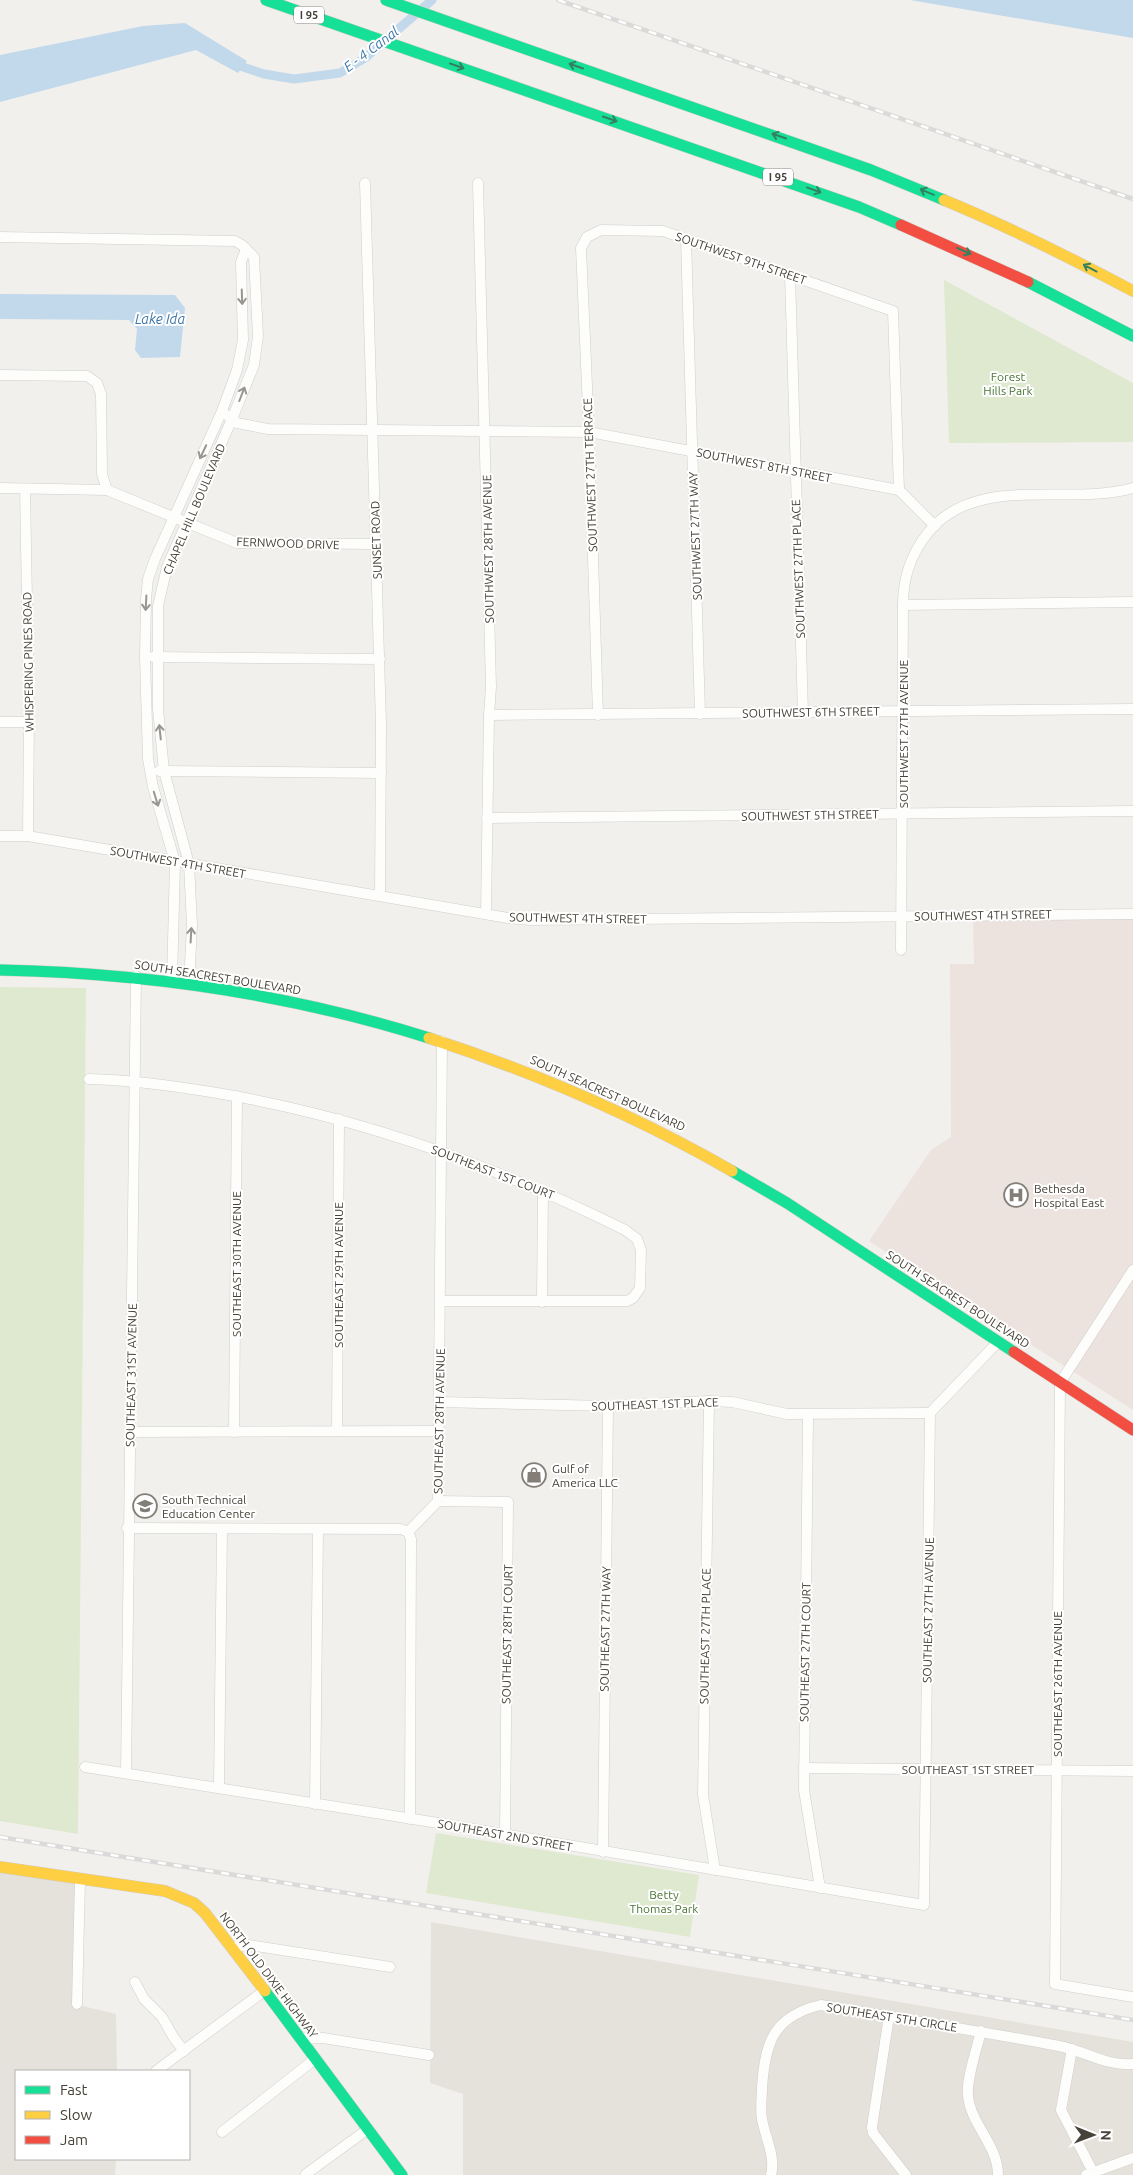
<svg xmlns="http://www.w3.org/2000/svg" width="1133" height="2175" font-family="Ubuntu,sans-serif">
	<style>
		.residential { fill: #e5e2db }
		.medical { fill: #ece2de }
		.green { fill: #dee9d0 }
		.water { fill: #c2d9eb }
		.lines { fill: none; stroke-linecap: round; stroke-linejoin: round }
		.canal { stroke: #c2d9eb; stroke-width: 9 }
		.street-casing { stroke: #d0ceca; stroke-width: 11 }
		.fast-casing { stroke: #d0cdc4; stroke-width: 12 }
		.slow-casing { stroke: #d0cdc4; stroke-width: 12 }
		.jam-casing { stroke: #d0cdc4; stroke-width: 12 }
		.street { stroke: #fdfdfc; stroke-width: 10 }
		.fast { stroke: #16e098; stroke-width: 11 }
		.slow { stroke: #ffcf43; stroke-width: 11 }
		.jam { stroke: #f24e42; stroke-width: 11 }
		.rail-casing { stroke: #dadad9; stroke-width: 4.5 }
		.rail { stroke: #fff; stroke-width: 2.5; stroke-dasharray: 8; stroke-linecap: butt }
		.oneway { stroke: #33815f }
		.oneway2 { stroke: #999691 }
		.labels { text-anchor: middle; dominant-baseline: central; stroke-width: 4; stroke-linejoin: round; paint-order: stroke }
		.shield { fill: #fff; stroke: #7e7b74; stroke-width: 1 }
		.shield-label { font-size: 11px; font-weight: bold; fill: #474239 }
		.street-label { font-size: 12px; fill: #474239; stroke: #fff }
		.park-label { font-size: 12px; fill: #487332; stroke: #fff }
		.poi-label { font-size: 12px; fill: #474239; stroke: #fff; text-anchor: start }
		.water-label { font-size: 14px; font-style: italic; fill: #3d77a9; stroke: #fff }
	</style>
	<rect width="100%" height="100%" fill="#f2f0ed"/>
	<!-- residential -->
	<g class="residential">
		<path d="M 0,1871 L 76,1883 L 74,2004 L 116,2014 L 117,2071 L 16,2071 L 16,2159 L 116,2159 L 115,2175 L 0,2175 Z"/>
		<path d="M 431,1922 L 1133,2042 L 1133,2175 L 463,2175 L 463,2094 L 430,2083 Z"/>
	</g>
	<!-- medical -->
	<path class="medical" d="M 1133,918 L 1133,1410 L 869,1241 L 931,1150 L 951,1137 L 950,964 L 974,964 L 973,919 Z"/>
	<!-- green -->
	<g class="green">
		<path d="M 944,280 L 1133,383 L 1133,442 L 949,443 Z"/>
		<path d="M 0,987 L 86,988 L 78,1834 L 0,1821 Z"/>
		<path d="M 436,1833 L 699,1875 L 690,1937 L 426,1893 Z"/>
	</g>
	<!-- water -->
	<g class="water">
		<path d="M 910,0 L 1133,0 L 1133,38 Z"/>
		<path d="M 185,23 L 247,61 L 238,73 L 196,50 L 0,102 L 0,55 L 143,26 Z"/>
		<path d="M 0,294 L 175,295 L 185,308 L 180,357 L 141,358 L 135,350 L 137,329 L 129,320 L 0,319 Z"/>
	</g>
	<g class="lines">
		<!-- canal -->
		<path class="canal" d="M 243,67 L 264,74 L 294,79 L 340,73 L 365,58 L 432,0"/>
		<!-- street casing -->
		<g class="street-casing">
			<g id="street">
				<path d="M 365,183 L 381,724 L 380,896"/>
				<path d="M 478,183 L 491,687 L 489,715 L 486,914"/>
				<path d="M 0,237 L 235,241 L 242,245 L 254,257 L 258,336 L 254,365 L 232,419 L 167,567 L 158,606 L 158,709 L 164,771 L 189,864 L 192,925 L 189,984"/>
				<path d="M 686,239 L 700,714"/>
				<path d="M 790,275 L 803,712"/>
				<path d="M 0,375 L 87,376 L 97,383 L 101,394 L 102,474 L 107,490"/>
				<path d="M 227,415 L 237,423 L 268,429 L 589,432 L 899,490 L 935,526"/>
				<path d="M 0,488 L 107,490 L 237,543 L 376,544"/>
				<path d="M 25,489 L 29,712 L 28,836"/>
				<path d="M 903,605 L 1133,602"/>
				<path d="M 153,657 L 380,659"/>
				<path d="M 489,715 L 1133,709"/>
				<path d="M 598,715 L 589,432 L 581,248 L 587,237 L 601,230 L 663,231 L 893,311 L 899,490"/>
				<path d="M 0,722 L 29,722"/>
				<path d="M 159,771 L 381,773"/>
				<path d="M 487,818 L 1133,811"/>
				<path d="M 0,836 L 28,836 L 508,918 L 530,920 L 1133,914"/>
				<path d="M 901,950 L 903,605 C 903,578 910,556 927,534 C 975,472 1066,507 1133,488"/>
				<path d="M 172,982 L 175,862 L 153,787 L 148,759 L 145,657 L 146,599 L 148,579 L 155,559 L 222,411 L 237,370 L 243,340 L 241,262 L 246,249"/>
				<path d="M 89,1079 C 132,1080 175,1086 217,1093 C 360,1117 496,1166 625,1230 L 637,1239 L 641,1250 L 640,1288 L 633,1298 L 627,1301 L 440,1301"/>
				<path d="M 1133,1270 L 1060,1383 L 1055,1984 L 1133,1997"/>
				<path d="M 542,1302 L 543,1191"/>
				<path d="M 709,1401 L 703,1795 L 715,1870"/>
				<path d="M 439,1402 L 608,1406 L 709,1401 L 732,1402 L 787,1414 L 930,1413"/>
				<path d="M 808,1416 L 804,1790 L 820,1888"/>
				<path d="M 337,1431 L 339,1119"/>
				<path d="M 131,1432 L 439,1431"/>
				<path d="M 234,1432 L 237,1096"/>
				<path d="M 438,1501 L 508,1502 L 505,1836"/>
				<path d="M 127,1528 L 401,1529 L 408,1532"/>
				<path d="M 408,1532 L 438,1501 L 442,1041"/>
				<path d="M 408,1532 L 411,1539 L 410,1819"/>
				<path d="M 85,1767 L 432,1822 L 924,1905 L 930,1413 L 998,1342"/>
				<path d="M 804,1768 L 1133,1771"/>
				<path d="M 126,1773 C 128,1507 134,1242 136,976"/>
				<path d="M 219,1788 L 222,1529"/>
				<path d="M 315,1804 L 318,1529"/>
				<path d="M 603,1852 L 608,1406"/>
				<path d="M 232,1947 L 249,1945 L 390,1967"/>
				<path d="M 135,1982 L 144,1999 L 162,2017 L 174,2038 L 184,2051"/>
				<path d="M 77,2004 L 80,1880"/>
				<path d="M 889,2016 L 872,2127 L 873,2133 L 906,2175"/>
				<path d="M 981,2031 C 977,2048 966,2080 968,2096 C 971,2125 998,2145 998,2175"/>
				<path d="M 299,2036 L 305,2039 L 323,2038 L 429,2055"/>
				<path d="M 1072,2049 L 1061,2110 L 1093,2172"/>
				<path d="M 156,2071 L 264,1991"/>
				<path d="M 222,2132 L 315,2059"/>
				<path d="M 306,2174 L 368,2129"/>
				<path d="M 771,2175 C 776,2157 765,2137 762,2119 C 760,2109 762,2098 762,2088 C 765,2043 773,2016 821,2005 C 901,2019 980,2031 1059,2046 C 1085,2051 1105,2066 1133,2064"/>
				<path d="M 1086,2175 L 1133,2158"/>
			</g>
		</g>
		<!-- fast casing -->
		<g class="fast-casing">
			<g id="fast">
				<path d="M 266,0 L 859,207 L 901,225"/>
				<path d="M 386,0 L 871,170 L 944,200"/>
				<path d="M 1028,282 L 1133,336"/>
				<path d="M 0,970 C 146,973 290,994 429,1038"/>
				<path d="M 732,1171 L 787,1203 L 1014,1352"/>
				<path d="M 265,1991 L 402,2175"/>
			</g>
		</g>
		<!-- slow casing -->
		<g class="slow-casing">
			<g id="slow">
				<path d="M 944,200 C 1009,227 1071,258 1133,291"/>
				<path d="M 429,1038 C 534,1072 636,1116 732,1171"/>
				<path d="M 0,1867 L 165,1891 L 194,1903 L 205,1913 L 265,1991"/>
			</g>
		</g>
		<!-- jam casing -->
		<g class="jam-casing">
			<g id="jam">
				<path d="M 901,225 L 1028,282"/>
				<path d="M 1014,1352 L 1133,1430"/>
			</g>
		</g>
		<!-- street -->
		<use href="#street" class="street"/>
		<!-- fast -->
		<use href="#fast" class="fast"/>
		<!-- slow -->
		<use href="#slow" class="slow"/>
		<!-- jam -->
		<use href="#jam" class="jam"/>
		<!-- rail casing -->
		<g class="rail-casing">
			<g id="rail">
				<path d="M 558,0 L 1133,199"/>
				<path d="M 0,1837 L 1133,2020"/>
			</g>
		</g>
		<!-- rail -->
		<use href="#rail" class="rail"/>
	</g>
	<!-- one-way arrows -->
	<defs><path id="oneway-shaft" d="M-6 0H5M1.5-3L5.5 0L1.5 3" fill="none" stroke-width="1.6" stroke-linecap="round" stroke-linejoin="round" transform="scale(1.25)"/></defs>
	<g class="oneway">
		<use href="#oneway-shaft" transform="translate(457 66) rotate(19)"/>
		<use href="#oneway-shaft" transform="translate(576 66) rotate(-161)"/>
		<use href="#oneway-shaft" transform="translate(610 119) rotate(19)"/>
		<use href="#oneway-shaft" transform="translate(779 136) rotate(-161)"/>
		<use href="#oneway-shaft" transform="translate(814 190) rotate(20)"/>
		<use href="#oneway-shaft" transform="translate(927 192) rotate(-157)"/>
		<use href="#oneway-shaft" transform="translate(964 251) rotate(24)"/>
		<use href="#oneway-shaft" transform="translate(1090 268) rotate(-152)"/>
	</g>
	<g class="oneway2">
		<use href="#oneway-shaft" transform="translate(242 297) rotate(88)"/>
		<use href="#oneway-shaft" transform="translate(242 394) rotate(-69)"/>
		<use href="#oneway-shaft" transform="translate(203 452) rotate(115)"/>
		<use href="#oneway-shaft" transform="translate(146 603) rotate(93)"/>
		<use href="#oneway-shaft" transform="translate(160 732) rotate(-96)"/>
		<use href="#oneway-shaft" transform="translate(156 799) rotate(73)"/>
		<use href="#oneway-shaft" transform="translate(191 935) rotate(-87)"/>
	</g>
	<!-- icons -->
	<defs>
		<g id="hospital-ring" transform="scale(1.25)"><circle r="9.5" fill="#fff" stroke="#837f78" stroke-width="1.5"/><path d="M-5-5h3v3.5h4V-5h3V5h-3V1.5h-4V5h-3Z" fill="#837f78"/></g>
		<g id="shop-ring" transform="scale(1.25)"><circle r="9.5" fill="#fff" stroke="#837f78" stroke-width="1.5"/><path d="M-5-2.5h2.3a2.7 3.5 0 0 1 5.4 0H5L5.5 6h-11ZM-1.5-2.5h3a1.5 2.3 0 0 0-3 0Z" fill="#837f78"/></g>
		<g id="school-ring" transform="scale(1.25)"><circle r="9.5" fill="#fff" stroke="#837f78" stroke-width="1.5"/><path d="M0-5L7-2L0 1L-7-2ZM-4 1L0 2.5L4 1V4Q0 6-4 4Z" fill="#837f78"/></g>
	</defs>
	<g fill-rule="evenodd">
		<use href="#hospital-ring" x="1016" y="1195"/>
		<use href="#shop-ring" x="534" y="1475"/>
		<use href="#school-ring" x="145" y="1506"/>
	</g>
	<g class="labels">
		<!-- shield labels -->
		<g class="shield">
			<rect x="294" y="6.5" width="30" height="17" rx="4"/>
			<rect x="763" y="168.5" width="30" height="17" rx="4"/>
		</g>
		<g class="shield-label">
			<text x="309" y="15">I 95</text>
			<text x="778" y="177">I 95</text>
		</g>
		<!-- street labels -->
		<g class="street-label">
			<text transform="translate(741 258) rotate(19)">SOUTHWEST 9TH STREET</text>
			<text transform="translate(764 465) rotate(11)">SOUTHWEST 8TH STREET</text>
			<text transform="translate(590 475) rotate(-92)">SOUTHWEST 27TH TERRACE</text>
			<text transform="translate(194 509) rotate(-67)">CHAPEL HILL BOULEVARD</text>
			<text transform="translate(695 536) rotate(-92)">SOUTHWEST 27TH WAY</text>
			<text transform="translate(376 540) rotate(-92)">SUNSET ROAD</text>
			<text transform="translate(288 543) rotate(2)">FERNWOOD DRIVE</text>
			<text transform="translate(488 549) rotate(-91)">SOUTHWEST 28TH AVENUE</text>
			<text transform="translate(798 569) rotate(-92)">SOUTHWEST 27TH PLACE</text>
			<text transform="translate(28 662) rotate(-91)">WHISPERING PINES ROAD</text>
			<text transform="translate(811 712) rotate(-1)">SOUTHWEST 6TH STREET</text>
			<text transform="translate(903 734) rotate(-90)">SOUTHWEST 27TH AVENUE</text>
			<text transform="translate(810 815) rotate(-1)">SOUTHWEST 5TH STREET</text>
			<text transform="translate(178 862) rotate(10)">SOUTHWEST 4TH STREET</text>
			<text transform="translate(983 915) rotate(-1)">SOUTHWEST 4TH STREET</text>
			<text transform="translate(578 918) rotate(1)">SOUTHWEST 4TH STREET</text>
			<text transform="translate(218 977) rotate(9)">SOUTH SEACREST BOULEVARD</text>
			<text transform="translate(608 1093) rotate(24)">SOUTH SEACREST BOULEVARD</text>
			<text transform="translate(493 1172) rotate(21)">SOUTHEAST 1ST COURT</text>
			<text transform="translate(236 1264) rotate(-90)">SOUTHEAST 30TH AVENUE</text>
			<text transform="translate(338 1275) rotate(-90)">SOUTHEAST 29TH AVENUE</text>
			<text transform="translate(958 1299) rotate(33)">SOUTH SEACREST BOULEVARD</text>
			<text transform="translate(131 1375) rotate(-89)">SOUTHEAST 31ST AVENUE</text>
			<text transform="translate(655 1404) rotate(-2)">SOUTHEAST 1ST PLACE</text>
			<text transform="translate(439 1421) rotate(-89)">SOUTHEAST 28TH AVENUE</text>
			<text transform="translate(928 1610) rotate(-89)">SOUTHEAST 27TH AVENUE</text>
			<text transform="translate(605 1629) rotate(-89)">SOUTHEAST 27TH WAY</text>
			<text transform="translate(507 1634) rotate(-89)">SOUTHEAST 28TH COURT</text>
			<text transform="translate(705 1636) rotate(-89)">SOUTHEAST 27TH PLACE</text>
			<text transform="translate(805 1652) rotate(-89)">SOUTHEAST 27TH COURT</text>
			<text transform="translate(1057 1684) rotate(-90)">SOUTHEAST 26TH AVENUE</text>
			<text x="968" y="1769">SOUTHEAST 1ST STREET</text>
			<text transform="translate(505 1835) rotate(10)">SOUTHEAST 2ND STREET</text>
			<text transform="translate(269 1975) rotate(53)">NORTH OLD DIXIE HIGHWAY</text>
			<text transform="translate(892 2017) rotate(9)">SOUTHEAST 5TH CIRCLE</text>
		</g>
		<!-- park labels -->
		<g class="park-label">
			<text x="1008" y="376">Forest<tspan x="1008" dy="14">Hills Park</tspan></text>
			<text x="664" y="1894">Betty<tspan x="664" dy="14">Thomas Park</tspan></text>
		</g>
		<!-- poi labels -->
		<g class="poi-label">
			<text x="1034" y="1188">Bethesda<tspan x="1034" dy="14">Hospital East</tspan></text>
			<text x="552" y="1468">Gulf of<tspan x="552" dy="14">America LLC</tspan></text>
			<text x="162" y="1499">South Technical<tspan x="162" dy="14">Education Center</tspan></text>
		</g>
		<!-- water labels -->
		<g class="water-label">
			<text transform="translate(371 49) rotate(-37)">E - 4 Canal</text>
			<text x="160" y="319">Lake Ida</text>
		</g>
	</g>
	<!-- legend -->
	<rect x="15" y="2070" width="175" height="90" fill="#ffffff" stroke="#b5b3b0"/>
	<rect x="25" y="2086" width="25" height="8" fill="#16e098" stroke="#b5b3b0"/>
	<text x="60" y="2095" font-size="15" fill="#474239">Fast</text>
	<rect x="25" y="2111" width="25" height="8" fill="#ffcf43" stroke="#b5b3b0"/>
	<text x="60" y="2120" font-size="15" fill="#474239">Slow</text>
	<rect x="25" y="2136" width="25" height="8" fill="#f24e42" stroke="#b5b3b0"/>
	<text x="60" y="2145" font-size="15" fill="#474239">Jam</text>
	<!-- north arrow -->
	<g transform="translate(1093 2135) rotate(91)" stroke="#ffffff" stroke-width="4" paint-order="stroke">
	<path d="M0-4L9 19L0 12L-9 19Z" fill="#474239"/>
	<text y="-8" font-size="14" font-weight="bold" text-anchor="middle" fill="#474239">N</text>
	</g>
</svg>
